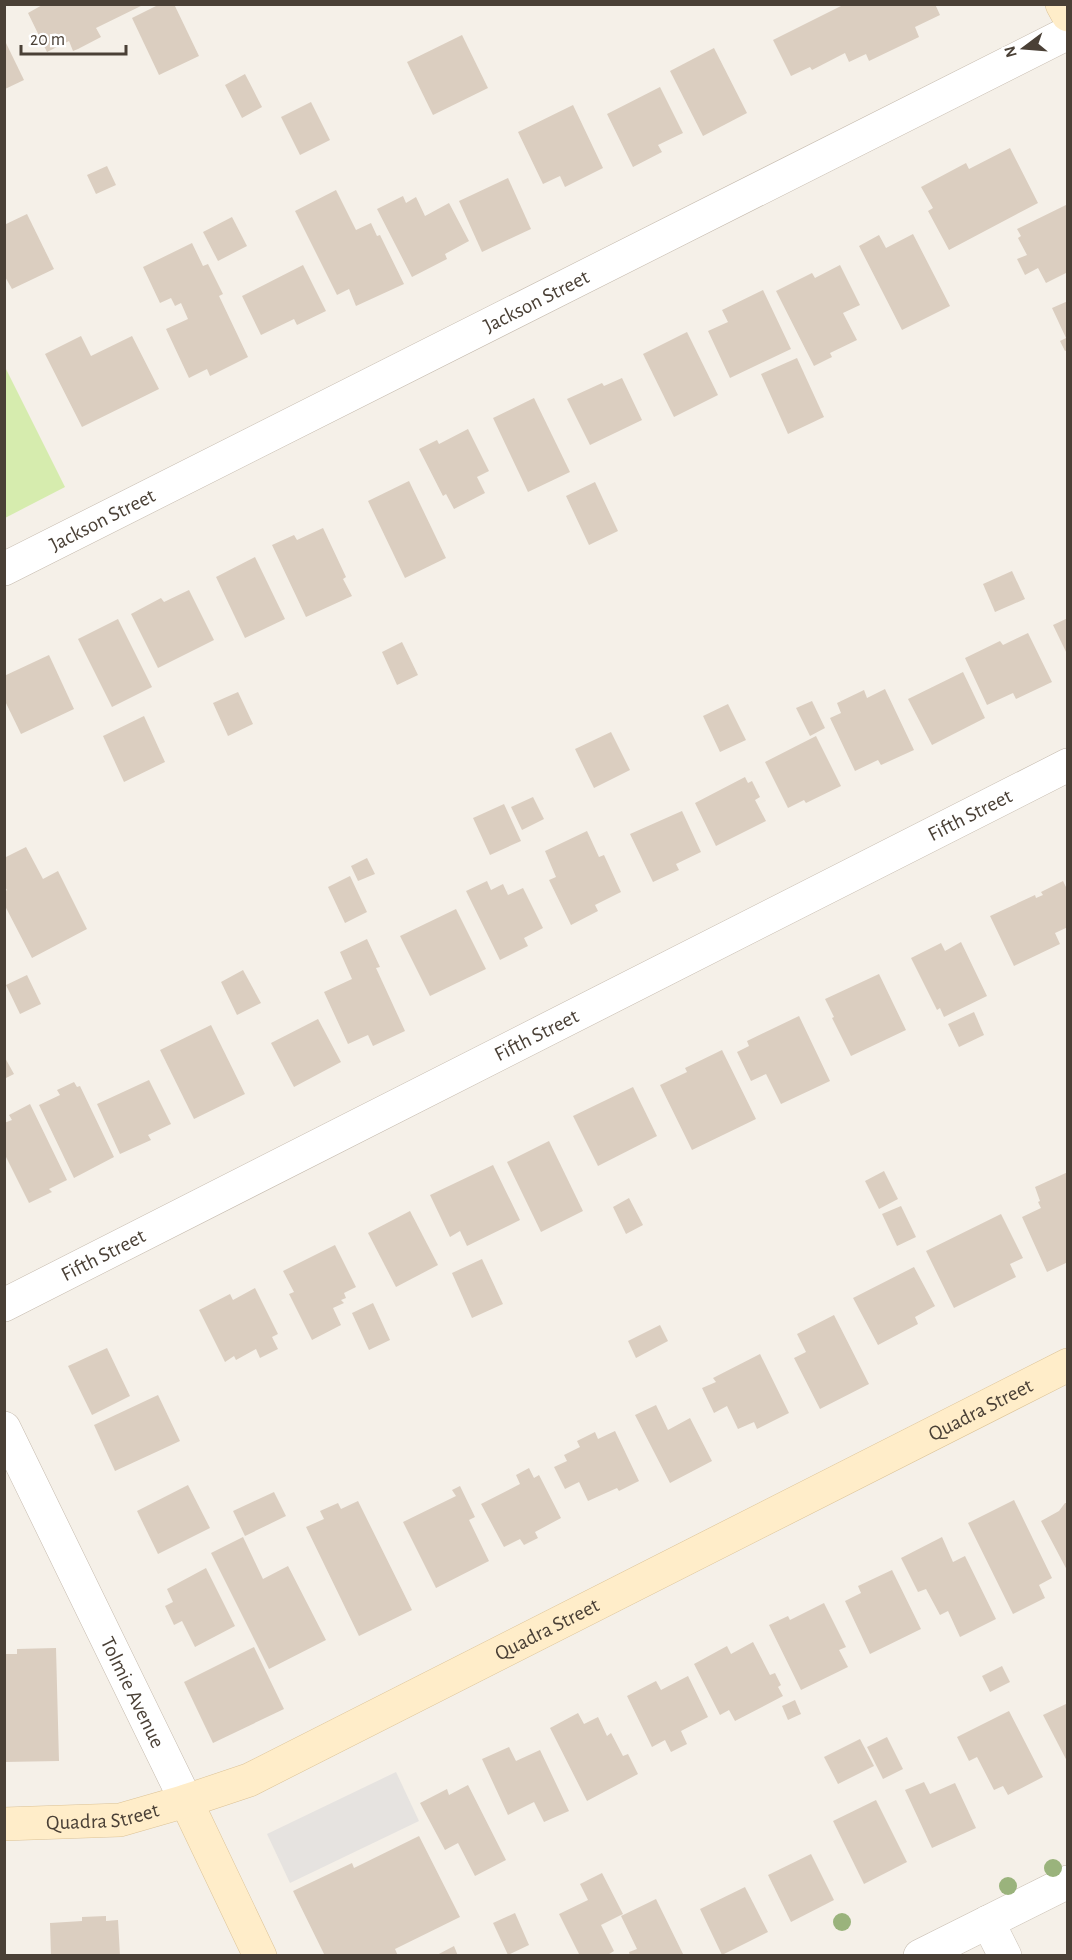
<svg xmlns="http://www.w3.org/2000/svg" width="1072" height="1960" font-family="'Alegreya Sans',sans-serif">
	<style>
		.green { fill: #d6ecae }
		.parking { fill: #e6e3e0 }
		.building { fill: #dbcec0 }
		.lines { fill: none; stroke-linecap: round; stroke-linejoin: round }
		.street-casing { stroke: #c5baad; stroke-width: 34 }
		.secondary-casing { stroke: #dcc397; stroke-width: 34 }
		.street { stroke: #fff; stroke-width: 33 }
		.secondary { stroke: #ffedc9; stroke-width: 33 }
		.tree { fill: #9ab37c }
		.labels { text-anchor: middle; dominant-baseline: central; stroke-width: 4.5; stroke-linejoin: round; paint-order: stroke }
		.street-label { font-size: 21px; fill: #4a4036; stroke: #fff }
	</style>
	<rect width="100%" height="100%" fill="#f5f0e8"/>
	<!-- green -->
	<path class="green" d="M 4,365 L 65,487 L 5,518 L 4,518 Z"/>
	<!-- parking -->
	<path class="parking" d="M 396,1772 L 419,1821 L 290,1883 L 267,1834 Z"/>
	<!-- building -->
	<g class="building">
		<path d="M 44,4 L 145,4 L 96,28 L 101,37 L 78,49 L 73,51 L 69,41 L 47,52 L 28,13 Z"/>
		<path d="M 160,4 L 174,4 L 199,56 L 159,75 L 132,18 Z"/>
		<path d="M 845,4 L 935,4 L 940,15 L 915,27 L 919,37 L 869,61 L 866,54 L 849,62 L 845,53 L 812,70 L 810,67 L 791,76 L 773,40 Z"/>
		<path d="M 462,35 L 488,88 L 433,115 L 407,62 Z"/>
		<path d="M 5,41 L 24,80 L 5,89 Z"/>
		<path d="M 714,48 L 747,113 L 703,136 L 670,71 Z"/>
		<path d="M 245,74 L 262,107 L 242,118 L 225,85 Z"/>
		<path d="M 660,87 L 683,133 L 658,145 L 662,152 L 633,167 L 607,114 Z"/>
		<path d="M 311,102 L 330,140 L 300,155 L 281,117 Z"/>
		<path d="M 573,105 L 603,168 L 565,187 L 560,176 L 543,184 L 518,132 Z"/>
		<path d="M 1010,148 L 1038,203 L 949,250 L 928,211 L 933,208 L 921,187 L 966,163 L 969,169 Z"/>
		<path d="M 107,166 L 116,185 L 96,194 L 87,175 Z"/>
		<path d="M 508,178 L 531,229 L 482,252 L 459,201 Z"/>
		<path d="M 336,190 L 356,230 L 371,223 L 377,236 L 380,235 L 404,284 L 356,306 L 349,289 L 337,295 L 295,211 Z"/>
		<path d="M 403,196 L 406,203 L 416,197 L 425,216 L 449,203 L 469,241 L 445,254 L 447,259 L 412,277 L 377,209 Z"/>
		<path d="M 1068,204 L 1068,272 L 1046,283 L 1038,268 L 1025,275 L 1017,259 L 1027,255 L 1018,238 L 1021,236 L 1017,229 Z"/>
		<path d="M 27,214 L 54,269 L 12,289 L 4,275 L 4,225 Z"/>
		<path d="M 232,217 L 247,246 L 218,261 L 203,232 Z"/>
		<path d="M 913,234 L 950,306 L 902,330 L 859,246 L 879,235 L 886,248 Z"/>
		<path d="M 192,243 L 203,266 L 208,264 L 223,294 L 219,296 L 248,357 L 210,376 L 207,369 L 189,378 L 166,329 L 188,319 L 181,303 L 175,306 L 171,298 L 160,303 L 143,267 Z"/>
		<path d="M 303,265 L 326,311 L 297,325 L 294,319 L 261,335 L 242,296 Z"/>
		<path d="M 840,265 L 860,305 L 843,313 L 857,340 L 830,353 L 832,357 L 814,366 L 776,291 L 812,273 L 815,278 Z"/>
		<path d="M 763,290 L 791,349 L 730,378 L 708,331 L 728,322 L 722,310 Z"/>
		<path d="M 1068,301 L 1068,350 L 1065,351 L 1060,341 L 1066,338 L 1052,308 Z"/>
		<path d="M 687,332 L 718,395 L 674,417 L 643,354 Z"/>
		<path d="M 81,336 L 91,356 L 132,336 L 159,389 L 82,427 L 45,354 Z"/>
		<path d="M 797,358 L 824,417 L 788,434 L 761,374 Z"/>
		<path d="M 622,378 L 642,420 L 590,445 L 567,399 L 602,383 L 604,386 Z"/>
		<path d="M 534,398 L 570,472 L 528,492 L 493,418 Z"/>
		<path d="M 468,429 L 489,471 L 477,477 L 485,493 L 454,509 L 446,494 L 443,496 L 419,449 L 437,440 L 439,444 Z"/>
		<path d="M 409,481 L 446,558 L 405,578 L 368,501 Z"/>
		<path d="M 595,482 L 618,531 L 589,545 L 566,496 Z"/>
		<path d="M 323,528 L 346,577 L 343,579 L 352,596 L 306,617 L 272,545 L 294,535 L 297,540 Z"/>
		<path d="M 255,557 L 285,619 L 245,638 L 216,577 Z"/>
		<path d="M 1012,571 L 1025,599 L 995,612 L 983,584 Z"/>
		<path d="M 189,590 L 214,640 L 158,668 L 131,614 L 161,598 L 164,602 Z"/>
		<path d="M 1068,618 L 1068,656 L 1053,625 Z"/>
		<path d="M 118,619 L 152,687 L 112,707 L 78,639 Z"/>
		<path d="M 1028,633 L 1052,682 L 1016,699 L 1013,693 L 987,705 L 965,658 L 1000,641 L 1003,645 Z"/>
		<path d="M 402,642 L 418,675 L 397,685 L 382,652 Z"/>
		<path d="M 49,655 L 74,709 L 21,734 L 4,699 L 4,676 Z"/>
		<path d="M 963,672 L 985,718 L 932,745 L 908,699 Z"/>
		<path d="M 885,689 L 914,750 L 881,765 L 878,760 L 855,771 L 830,718 L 841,713 L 837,703 L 864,690 L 867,698 Z"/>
		<path d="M 238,692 L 253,724 L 228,736 L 213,703 Z"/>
		<path d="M 812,701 L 825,728 L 810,736 L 796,708 Z"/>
		<path d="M 728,704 L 746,740 L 720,752 L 703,716 Z"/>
		<path d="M 144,716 L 165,762 L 124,782 L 103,736 Z"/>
		<path d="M 611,732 L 630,770 L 594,788 L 575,749 Z"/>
		<path d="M 816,736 L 841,786 L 806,803 L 804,800 L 788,808 L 765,762 Z"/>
		<path d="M 745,777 L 748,783 L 752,781 L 760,797 L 755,800 L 766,821 L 716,846 L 695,803 Z"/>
		<path d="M 533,797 L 544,819 L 522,830 L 511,807 Z"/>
		<path d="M 504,804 L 521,841 L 490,855 L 473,818 Z"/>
		<path d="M 682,811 L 701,852 L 676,864 L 679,870 L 653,882 L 630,834 Z"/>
		<path d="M 587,831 L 599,857 L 604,855 L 621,892 L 595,905 L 598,911 L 571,925 L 549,880 L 556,877 L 545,851 Z"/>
		<path d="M 26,847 L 43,879 L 58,871 L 87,929 L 32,958 L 4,904 L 4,892 L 7,890 L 4,885 L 4,858 Z"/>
		<path d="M 367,858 L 375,874 L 358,881 L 351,866 Z"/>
		<path d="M 350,876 L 367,912 L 345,923 L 328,887 Z"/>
		<path d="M 487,881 L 491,890 L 503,884 L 508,895 L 523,888 L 543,928 L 524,938 L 528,946 L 500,960 L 466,891 Z"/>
		<path d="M 1063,881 L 1068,891 L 1068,927 L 1055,933 L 1060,944 L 1014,966 L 990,916 L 1035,895 L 1036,898 L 1043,895 L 1041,892 Z"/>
		<path d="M 456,909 L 486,969 L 430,996 L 400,936 Z"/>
		<path d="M 367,939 L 380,967 L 376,968 L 405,1031 L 373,1046 L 368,1035 L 348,1044 L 324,992 L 352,979 L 340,952 Z"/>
		<path d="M 961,942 L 987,996 L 944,1017 L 940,1008 L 937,1010 L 911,958 L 941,943 L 945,951 Z"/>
		<path d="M 243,970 L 261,1003 L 237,1015 L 221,982 Z"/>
		<path d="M 879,974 L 906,1030 L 851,1056 L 832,1018 L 834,1017 L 825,999 Z"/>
		<path d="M 27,975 L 41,1004 L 20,1014 L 6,985 Z"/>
		<path d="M 974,1012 L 984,1035 L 959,1047 L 948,1024 Z"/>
		<path d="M 799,1016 L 830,1081 L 781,1104 L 766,1074 L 751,1081 L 737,1052 L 749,1046 L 747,1041 Z"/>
		<path d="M 318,1019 L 341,1062 L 294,1087 L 271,1043 Z"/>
		<path d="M 211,1025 L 245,1094 L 194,1119 L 160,1050 Z"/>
		<path d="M 722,1050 L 756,1119 L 692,1150 L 660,1085 L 687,1072 L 685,1068 Z"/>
		<path d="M 4,1056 L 14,1074 L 4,1079 Z"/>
		<path d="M 149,1080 L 171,1124 L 148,1135 L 151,1140 L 120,1154 L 97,1104 Z"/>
		<path d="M 74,1082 L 77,1087 L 80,1086 L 114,1157 L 74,1178 L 39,1105 L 60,1095 L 57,1090 Z"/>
		<path d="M 633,1087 L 657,1136 L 598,1166 L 573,1116 Z"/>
		<path d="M 30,1104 L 67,1180 L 49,1189 L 52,1192 L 29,1203 L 4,1153 L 4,1123 L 12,1120 L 9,1115 Z"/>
		<path d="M 549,1141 L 583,1211 L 541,1232 L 507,1162 Z"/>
		<path d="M 493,1165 L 520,1220 L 467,1246 L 460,1231 L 450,1237 L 430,1195 Z"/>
		<path d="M 884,1171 L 898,1199 L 879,1209 L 865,1181 Z"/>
		<path d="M 1068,1172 L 1068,1262 L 1047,1272 L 1022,1217 L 1041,1208 L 1038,1202 L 1040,1201 L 1035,1187 Z"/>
		<path d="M 629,1198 L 643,1225 L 626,1234 L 613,1207 Z"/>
		<path d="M 901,1206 L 916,1237 L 897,1246 L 882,1214 Z"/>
		<path d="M 410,1211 L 438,1265 L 396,1287 L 368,1233 Z"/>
		<path d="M 1001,1214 L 1023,1258 L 1010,1264 L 1016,1277 L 954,1308 L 926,1251 Z"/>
		<path d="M 335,1245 L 356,1287 L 344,1293 L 346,1298 L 341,1300 L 344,1303 L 333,1308 L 341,1325 L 312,1340 L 289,1294 L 294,1292 L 283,1271 Z"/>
		<path d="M 482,1259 L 503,1304 L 472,1318 L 452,1273 Z"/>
		<path d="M 914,1267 L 935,1306 L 915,1317 L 918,1324 L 878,1345 L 853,1298 Z"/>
		<path d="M 255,1288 L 278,1334 L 272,1337 L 278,1349 L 260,1358 L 256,1349 L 236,1360 L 234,1356 L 225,1362 L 199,1310 L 230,1294 L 233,1300 Z"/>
		<path d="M 373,1303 L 390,1340 L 369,1350 L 352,1313 Z"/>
		<path d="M 834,1315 L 869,1384 L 820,1409 L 794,1358 L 806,1352 L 797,1334 Z"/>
		<path d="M 660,1325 L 668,1341 L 636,1358 L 628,1341 Z"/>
		<path d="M 107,1348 L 130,1396 L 92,1415 L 68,1366 Z"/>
		<path d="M 760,1354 L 789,1413 L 757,1429 L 754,1422 L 738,1429 L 727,1406 L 714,1413 L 702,1388 L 716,1382 L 713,1378 Z"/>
		<path d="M 158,1395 L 180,1441 L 115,1471 L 94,1425 Z"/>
		<path d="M 656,1405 L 668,1430 L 690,1418 L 712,1461 L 670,1483 L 635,1415 Z"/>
		<path d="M 615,1431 L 639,1481 L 619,1491 L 617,1488 L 588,1501 L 579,1482 L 565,1489 L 554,1467 L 567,1461 L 564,1455 L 580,1447 L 577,1441 L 595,1432 L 598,1439 Z"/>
		<path d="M 529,1468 L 534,1478 L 539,1475 L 561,1518 L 535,1532 L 538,1538 L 524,1545 L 520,1539 L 504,1547 L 481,1504 L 520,1484 L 516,1475 Z"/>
		<path d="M 188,1485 L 210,1528 L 158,1554 L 137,1511 Z"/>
		<path d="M 460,1486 L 475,1517 L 469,1520 L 489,1561 L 436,1588 L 403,1522 L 456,1496 L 452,1490 Z"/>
		<path d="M 274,1492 L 286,1516 L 245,1536 L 233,1511 Z"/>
		<path d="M 1014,1500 L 1052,1578 L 1039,1585 L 1045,1598 L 1013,1614 L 968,1523 Z"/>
		<path d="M 358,1501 L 412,1610 L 359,1636 L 306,1527 L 324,1519 L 320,1511 L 338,1503 L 341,1509 Z"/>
		<path d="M 1065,1503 L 1068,1503 L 1068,1572 L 1041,1521 L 1059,1511 Z"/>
		<path d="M 243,1537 L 263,1579 L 288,1566 L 326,1640 L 269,1669 L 211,1553 Z"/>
		<path d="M 942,1537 L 953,1562 L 965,1556 L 996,1619 L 960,1637 L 948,1611 L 940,1615 L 926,1589 L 918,1592 L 901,1558 Z"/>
		<path d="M 206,1568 L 235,1626 L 195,1647 L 182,1621 L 174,1625 L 165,1606 L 173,1602 L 167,1589 Z"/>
		<path d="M 892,1570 L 921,1629 L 870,1654 L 845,1601 L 861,1593 L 858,1586 Z"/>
		<path d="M 824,1603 L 846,1647 L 839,1650 L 848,1667 L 801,1690 L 769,1625 L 788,1616 L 790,1620 Z"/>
		<path d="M 753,1642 L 770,1675 L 775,1673 L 781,1685 L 778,1687 L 783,1696 L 735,1721 L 729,1710 L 720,1715 L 694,1664 L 727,1646 L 731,1654 Z"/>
		<path d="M 254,1647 L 284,1709 L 213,1743 L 184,1682 Z"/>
		<path d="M 56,1648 L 59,1761 L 4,1762 L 4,1654 L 17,1654 L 17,1649 Z"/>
		<path d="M 1002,1666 L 1010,1682 L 990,1692 L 982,1676 Z"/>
		<path d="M 688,1676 L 708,1717 L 681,1731 L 687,1744 L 671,1752 L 665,1740 L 652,1747 L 627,1696 L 656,1681 L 661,1690 Z"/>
		<path d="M 795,1700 L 801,1714 L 788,1720 L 782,1706 Z"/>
		<path d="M 1068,1703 L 1068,1763 L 1043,1715 Z"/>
		<path d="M 1009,1711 L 1043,1777 L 1008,1795 L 1003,1786 L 994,1790 L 977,1757 L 969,1761 L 957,1737 Z"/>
		<path d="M 578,1713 L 584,1724 L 598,1717 L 607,1736 L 611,1733 L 623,1756 L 628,1754 L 638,1774 L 587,1801 L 550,1728 Z"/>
		<path d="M 887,1737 L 903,1769 L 883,1779 L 867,1747 Z"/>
		<path d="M 860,1739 L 874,1766 L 838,1784 L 824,1757 Z"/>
		<path d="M 509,1747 L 516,1761 L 540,1750 L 569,1811 L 544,1822 L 534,1802 L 508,1815 L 482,1759 Z"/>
		<path d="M 924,1782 L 930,1794 L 955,1783 L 976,1828 L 932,1848 L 905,1790 Z"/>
		<path d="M 468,1785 L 506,1860 L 475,1876 L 458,1843 L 445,1850 L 420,1803 L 447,1789 L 449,1795 Z"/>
		<path d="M 876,1800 L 907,1862 L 864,1884 L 833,1821 Z"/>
		<path d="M 419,1836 L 460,1917 L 395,1949 L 398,1956 L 325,1956 L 293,1891 L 352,1863 L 354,1868 Z"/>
		<path d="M 811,1854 L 834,1900 L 791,1922 L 768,1875 Z"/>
		<path d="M 602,1873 L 623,1914 L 601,1925 L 614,1951 L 606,1956 L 580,1956 L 559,1914 L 588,1900 L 580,1884 Z"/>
		<path d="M 745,1887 L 768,1932 L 722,1955 L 700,1909 Z"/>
		<path d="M 656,1899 L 684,1956 L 630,1956 L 629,1952 L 637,1949 L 621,1916 Z"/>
		<path d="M 515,1913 L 529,1945 L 508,1955 L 493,1923 Z"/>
		<path d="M 106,1916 L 106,1921 L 118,1920 L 120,1956 L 51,1956 L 50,1923 L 82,1921 L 82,1917 Z"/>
		<path d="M 454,1946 L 458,1956 L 435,1956 Z"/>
	</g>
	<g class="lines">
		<!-- street casing -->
		<g class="street-casing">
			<g id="street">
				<path id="s1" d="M 4,569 L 1068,33"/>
				<path id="s2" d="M 4,1305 L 1068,765"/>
				<path id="s3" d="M 4,1428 L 186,1801"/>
				<path d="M 988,1922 L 1005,1956"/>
				<path d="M 920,1956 L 1068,1882"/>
			</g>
		</g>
		<!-- secondary casing -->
		<g class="secondary-casing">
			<g id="secondary">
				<path d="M 1062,4 L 1068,15"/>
				<path d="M 186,1801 L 260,1956"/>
				<path id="s4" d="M 4,1824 L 120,1820 L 186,1801 L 249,1780 L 1068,1365"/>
			</g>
		</g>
		<!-- street -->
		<use href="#street" class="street"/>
		<!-- secondary -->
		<use href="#secondary" class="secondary"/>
	</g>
	<!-- trees -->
	<g class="tree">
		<circle cx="1053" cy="1868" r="9"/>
		<circle cx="1008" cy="1886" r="9"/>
		<circle cx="842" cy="1922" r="9"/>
	</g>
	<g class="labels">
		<!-- street labels -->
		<g class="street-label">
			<text stroke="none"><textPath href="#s1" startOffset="596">Jackson Street</textPath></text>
			<text stroke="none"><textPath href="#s1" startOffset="110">Jackson Street</textPath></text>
			<text stroke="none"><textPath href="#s2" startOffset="1083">Fifth Street</textPath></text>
			<text stroke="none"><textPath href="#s2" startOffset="597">Fifth Street</textPath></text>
			<text stroke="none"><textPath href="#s2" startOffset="111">Fifth Street</textPath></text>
			<text stroke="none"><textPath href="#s4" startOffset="1071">Quadra Street</textPath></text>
			<text stroke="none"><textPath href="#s4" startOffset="585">Quadra Street</textPath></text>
			<text stroke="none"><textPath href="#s3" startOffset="294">Tolmie Avenue</textPath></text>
			<text stroke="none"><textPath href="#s4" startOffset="99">Quadra Street</textPath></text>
		</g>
	</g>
	<!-- border -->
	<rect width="1072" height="1960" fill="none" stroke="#4a4036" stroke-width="12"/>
	<!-- north arrow -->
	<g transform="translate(1024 48) rotate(254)" stroke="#ffffff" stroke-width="4.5" paint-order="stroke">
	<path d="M0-4.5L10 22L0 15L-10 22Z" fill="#4a4036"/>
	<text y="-9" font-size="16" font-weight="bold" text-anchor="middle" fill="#4a4036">N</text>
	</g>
	<!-- scale -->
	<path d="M21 45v9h105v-9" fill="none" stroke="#4a4036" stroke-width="3"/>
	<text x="30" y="45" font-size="18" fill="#4a4036" stroke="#ffffff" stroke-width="4.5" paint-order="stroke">20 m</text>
</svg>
